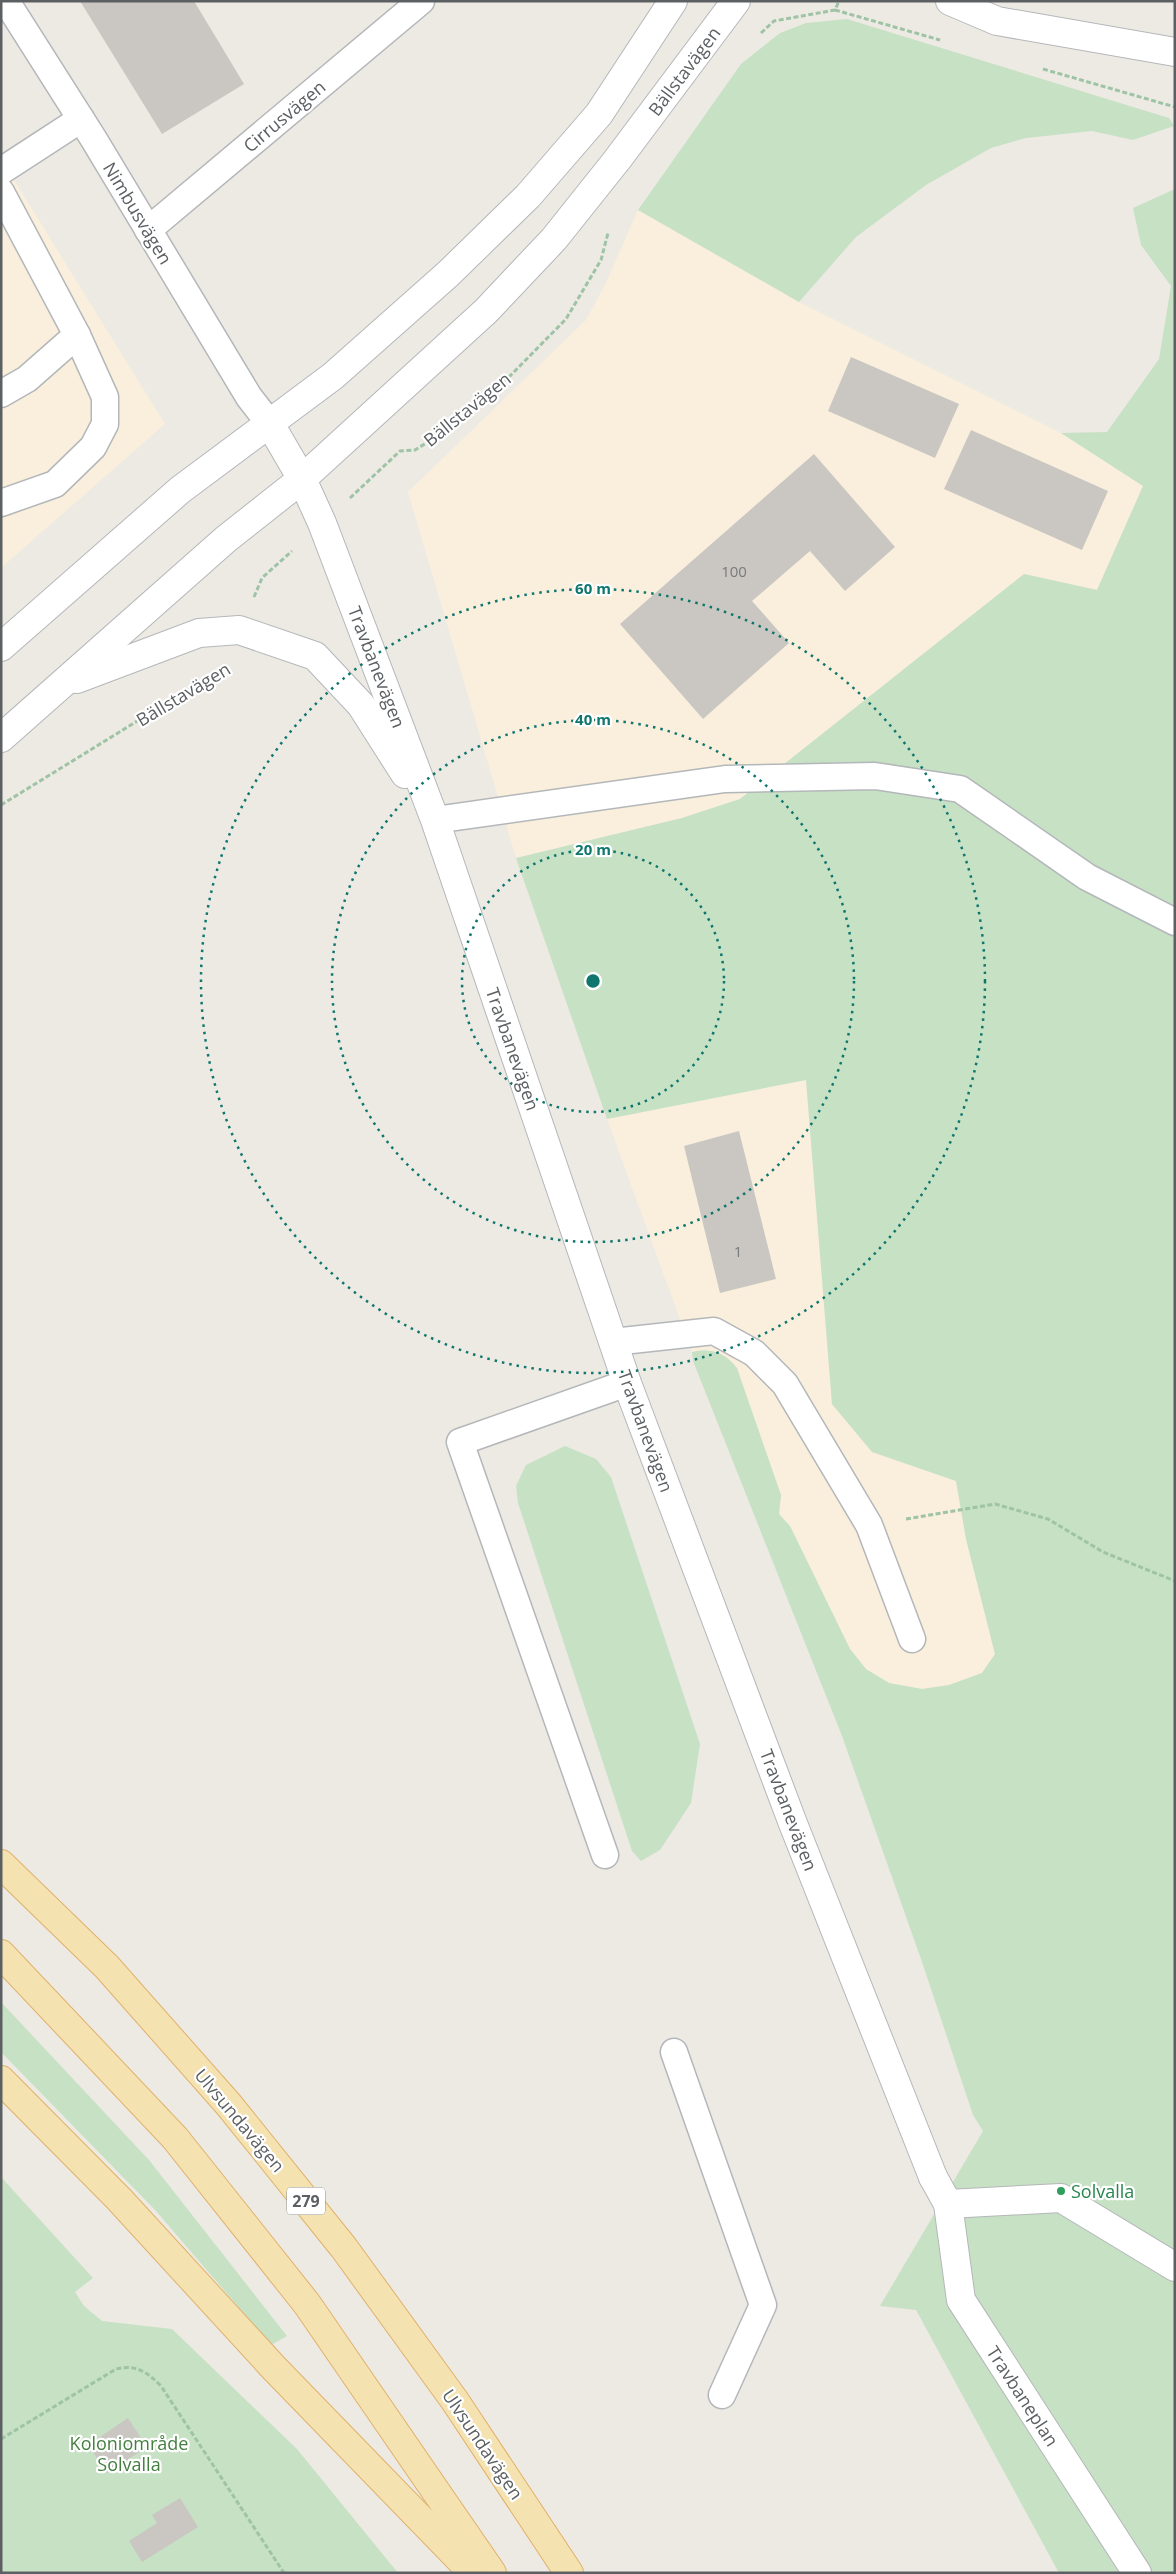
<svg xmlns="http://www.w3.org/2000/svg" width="1176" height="2574" font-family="'Open Sans',sans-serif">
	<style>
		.commercial { fill: #f9efdc }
		.green { fill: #c7e1c4 }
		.building { fill: #cac7c3 }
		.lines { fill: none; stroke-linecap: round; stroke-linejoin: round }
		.service-casing { stroke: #b4b7b9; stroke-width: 29 }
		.minor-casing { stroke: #b4b7b9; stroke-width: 30 }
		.tertiary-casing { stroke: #b4b7b9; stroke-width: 30 }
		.primary-casing { stroke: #e0b16a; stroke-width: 30 }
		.path { stroke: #9fc3a5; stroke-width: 3; stroke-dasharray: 5 2.5; stroke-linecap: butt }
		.service { stroke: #fff; stroke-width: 26 }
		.minor { stroke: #fff; stroke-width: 28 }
		.tertiary { stroke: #fff; stroke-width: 28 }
		.primary { stroke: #f5e2b1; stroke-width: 28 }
		.ring { fill: none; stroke: #0f766e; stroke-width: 2.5; stroke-dasharray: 2.5 5 }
		.leisure-dot { fill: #2e9e5b; stroke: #fff; stroke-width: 2 }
		.labels { text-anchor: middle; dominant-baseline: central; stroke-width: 4.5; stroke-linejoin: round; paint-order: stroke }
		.number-label { font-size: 15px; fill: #787a7b }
		.shield { fill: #fff; stroke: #8d9092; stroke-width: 1 }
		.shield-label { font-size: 16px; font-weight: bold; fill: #5c6063 }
		.street-label { font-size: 18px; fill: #5c6063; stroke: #fff }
		.leisure-label { font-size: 18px; fill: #27864d; stroke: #fff; text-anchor: start }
		.park-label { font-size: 18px; fill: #437f3f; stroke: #fff }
		.centre { fill: #0f766e; stroke: #fff; stroke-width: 2.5 }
		.ring-label { font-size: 15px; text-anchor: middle; font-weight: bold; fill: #0f766e; stroke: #fff; stroke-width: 4.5; stroke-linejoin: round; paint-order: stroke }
	</style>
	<rect width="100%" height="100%" fill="#edeae4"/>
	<!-- commercial -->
	<g class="commercial">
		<path d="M 1,159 L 165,424 L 1,568 Z"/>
		<path d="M 638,210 L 799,302 L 1061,433 L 1143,486 L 1097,590 L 1024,574 L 740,799 L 682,818 L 516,858 L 408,492 L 586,320 L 605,285 Z"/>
		<path d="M 806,1080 L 832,1404 L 872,1452 L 956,1481 L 966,1539 L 995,1655 L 982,1673 L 949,1685 L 922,1689 L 889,1683 L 866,1669 L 850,1649 L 790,1526 L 779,1514 L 781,1495 L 707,1349 L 692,1352 L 607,1119 Z"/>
	</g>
	<!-- green -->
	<g class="green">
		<path d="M 847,19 L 1169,118 L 1174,126 L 1133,140 L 1092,131 L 1026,138 L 991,148 L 926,185 L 856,237 L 799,302 L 638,210 L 741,64 L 780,33 L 806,23 Z"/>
		<path d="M 1175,189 L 1175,2573 L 1059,2573 L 916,2310 L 880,2306 L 983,2131 L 973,2115 L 921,1959 L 842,1736 L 693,1361 L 692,1352 C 712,1348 724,1352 737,1368 L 781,1495 L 779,1514 L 790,1526 L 850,1649 L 866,1669 L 889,1683 L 922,1689 L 949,1685 L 982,1673 L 995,1654 L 966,1539 L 956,1481 L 872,1452 L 832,1404 L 806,1080 L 607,1119 L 516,858 L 682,818 L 740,799 L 1024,574 L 1097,590 L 1143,486 L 1061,433 L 1107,432 L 1159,359 L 1171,286 L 1141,245 L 1133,208 Z"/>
		<path d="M 565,1446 L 596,1459 L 611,1477 L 700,1744 L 691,1803 L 660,1850 L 641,1861 L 632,1851 L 518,1503 L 516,1486 L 526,1465 Z"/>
		<path d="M 1,2002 L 149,2160 L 287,2336 L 271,2345 L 156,2211 L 1,2052 Z"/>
		<path d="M 1,2177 L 93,2278 L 75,2292 L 84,2306 L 102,2321 L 172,2329 L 297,2449 L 398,2573 L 1,2573 Z"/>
	</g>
	<!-- building -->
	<g class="building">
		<path d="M 80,1 L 194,1 L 244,84 L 162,134 Z"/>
		<path d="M 851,357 L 959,404 L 935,458 L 828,411 Z"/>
		<path d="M 971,430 L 1108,491 L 1082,550 L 944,489 Z"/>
		<path d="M 814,454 L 895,547 L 845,591 L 810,551 L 752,601 L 789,643 L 703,719 L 620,624 Z"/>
		<path d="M 739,1131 L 776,1279 L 720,1293 L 684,1146 Z"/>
		<path d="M 128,2418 L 147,2447 L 107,2473 L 88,2445 Z"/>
		<path d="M 180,2498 L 198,2527 L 142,2562 L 129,2541 L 157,2523 L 152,2515 Z"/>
	</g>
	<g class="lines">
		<!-- service casing -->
		<g class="service-casing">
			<g id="service">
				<path d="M 6,1 L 93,138 L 249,397 L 270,424"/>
				<path d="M 1,171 L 81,119"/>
				<path d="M 1,192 L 77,335 L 105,397 L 105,424 L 93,447 L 55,484 L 1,503"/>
				<path d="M 148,230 L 421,1"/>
				<path d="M 1,394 L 27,379 L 77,335"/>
				<path d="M 435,820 L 725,779 L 875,776 L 960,789 L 1087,877 L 1175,922"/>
				<path d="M 613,1342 L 714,1331 L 754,1353 L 785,1384 L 869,1525 L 912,1639"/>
				<path d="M 605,1855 L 460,1442 L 627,1383"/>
				<path d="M 674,2052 L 763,2305 L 722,2395"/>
			</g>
		</g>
		<!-- minor casing -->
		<g class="minor-casing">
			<g id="minor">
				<path d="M 950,1 L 997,21 L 1175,52"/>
				<path d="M 933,2177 L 948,2204 L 961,2300 L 1137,2573"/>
				<path d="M 948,2204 L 1061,2198 L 1175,2267"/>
			</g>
		</g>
		<!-- tertiary casing -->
		<g class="tertiary-casing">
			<g id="tertiary">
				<path d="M 270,424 L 302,479 L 322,523 L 435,820 L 627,1383 L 792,1821 L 933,2177"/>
				<path d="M 1,647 L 180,490 L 333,376 L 448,274 L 528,196 L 599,114 L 673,1"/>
				<path d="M 77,679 L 199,633 L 239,630 L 315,656 L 361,705 L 405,774"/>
				<path d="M 1,738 L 226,539 L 302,479 L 486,311 L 554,239 L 617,160 L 736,1"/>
			</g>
		</g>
		<!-- primary casing -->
		<g class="primary-casing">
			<g id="primary">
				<path d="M 1,1864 L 107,1967 L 229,2105 L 344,2248 L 455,2401 L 569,2573"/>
				<path d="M 1,1954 L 175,2138 L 307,2304 L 492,2573"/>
				<path d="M 1,2080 L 119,2199 L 274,2368 L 473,2573"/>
			</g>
		</g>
		<!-- path -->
		<g class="path">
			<path d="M 835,10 L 940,40"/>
			<path d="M 761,33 L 774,21 L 835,10 L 839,1"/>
			<path d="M 1043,69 L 1175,107"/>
			<path d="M 350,498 L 400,451 L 415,450 L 447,430 L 511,375 L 566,319 L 601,260 L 608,233"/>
			<path d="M 254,597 L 262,578 L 292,551"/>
			<path d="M 1,805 L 199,683 L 226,670"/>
			<path d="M 906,1519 L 995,1504 L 1048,1519 L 1103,1552 L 1175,1581"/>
			<path d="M 1,2439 L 116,2369 C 136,2364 147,2372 161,2386 L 284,2573"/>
		</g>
		<!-- service -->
		<use href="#service" class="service"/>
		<!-- minor -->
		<use href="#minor" class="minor"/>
		<!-- tertiary -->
		<use href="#tertiary" class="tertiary"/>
		<!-- primary -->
		<use href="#primary" class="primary"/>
	</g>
	<!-- distance rings -->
	<g class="ring">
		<circle cx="593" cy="981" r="131"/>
		<circle cx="593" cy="981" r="261"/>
		<circle cx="593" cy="981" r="392"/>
	</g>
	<!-- markers -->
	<circle class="leisure-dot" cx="1061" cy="2191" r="5"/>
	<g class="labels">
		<!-- number labels -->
		<g class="number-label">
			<text x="734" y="571">100</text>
			<text x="738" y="1251">1</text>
		</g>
		<!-- shield labels -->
		<rect class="shield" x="287" y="2187.5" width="38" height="27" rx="4"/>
		<g class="shield-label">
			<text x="306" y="2201">279</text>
		</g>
		<!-- street labels -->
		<g class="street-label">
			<text transform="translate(684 71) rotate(-53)">Bällstavägen</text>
			<text transform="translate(284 116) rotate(-40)">Cirrusvägen</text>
			<text transform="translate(138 213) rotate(59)">Nimbusvägen</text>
			<text transform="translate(467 409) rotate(-39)">Bällstavägen</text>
			<text transform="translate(377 667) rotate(69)">Travbanevägen</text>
			<text transform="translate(183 694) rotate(-31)">Bällstavägen</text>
			<text transform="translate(513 1049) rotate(71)">Travbanevägen</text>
			<text transform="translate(646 1431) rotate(70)">Travbanevägen</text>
			<text transform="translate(789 1810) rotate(69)">Travbanevägen</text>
			<text transform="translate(240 2120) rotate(50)">Ulvsundavägen</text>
			<text transform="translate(1023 2396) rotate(57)">Travbaneplan</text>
			<text transform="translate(483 2444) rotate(56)">Ulvsundavägen</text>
		</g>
		<!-- leisure labels -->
		<g class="leisure-label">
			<text x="1071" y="2191">Solvalla</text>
		</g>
		<!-- park labels -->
		<g class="park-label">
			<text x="129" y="2443">Koloniområde<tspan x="129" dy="21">Solvalla</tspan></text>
		</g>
	</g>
	<circle cx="593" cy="981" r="8" class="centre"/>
	<g class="ring-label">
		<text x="593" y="594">60 m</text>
		<text x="593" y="725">40 m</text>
		<text x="593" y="855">20 m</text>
	</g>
	<!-- border -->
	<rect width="1176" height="2574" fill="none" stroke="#5c6063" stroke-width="5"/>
</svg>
